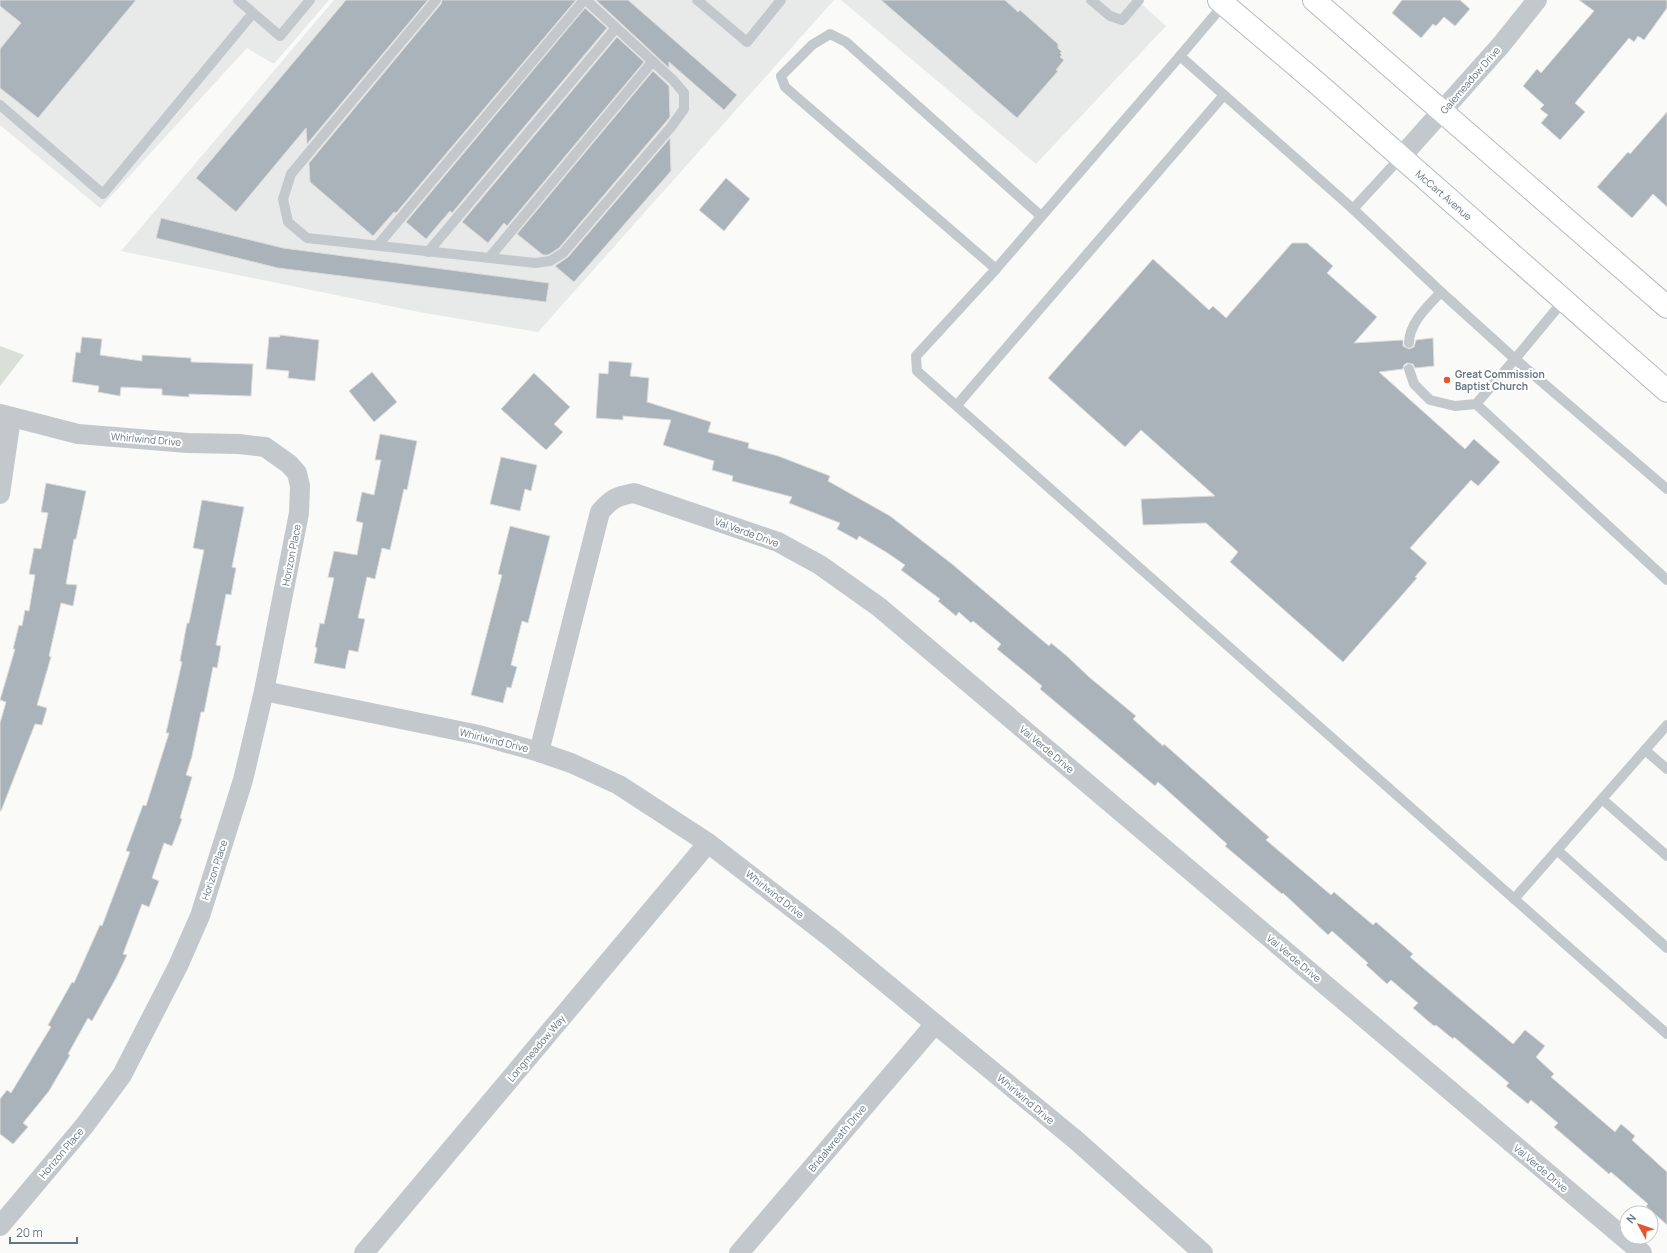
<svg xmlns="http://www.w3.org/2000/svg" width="1667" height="1253" font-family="Manrope,sans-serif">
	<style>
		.built { fill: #e8e9e9 }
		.green { fill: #dadfd7 }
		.building { fill: #aab3b9; stroke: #dcdcda }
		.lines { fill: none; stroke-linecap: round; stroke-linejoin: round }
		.secondary-casing { stroke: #b3babf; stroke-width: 24 }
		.service { stroke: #c3c8cc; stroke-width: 10 }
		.minor { stroke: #c3c8cc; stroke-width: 20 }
		.secondary { stroke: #fff; stroke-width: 22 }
		.poi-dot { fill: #e4572e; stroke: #fff; stroke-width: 1.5 }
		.labels { text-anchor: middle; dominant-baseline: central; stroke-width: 4; stroke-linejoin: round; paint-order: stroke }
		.street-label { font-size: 10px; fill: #657683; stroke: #fff }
		.poi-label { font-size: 10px; font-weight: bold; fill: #657683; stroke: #fff; text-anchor: start }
	</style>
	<rect width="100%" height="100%" fill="#fafaf8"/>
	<!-- built -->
	<g class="built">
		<path d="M 0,0 L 329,0 L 274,64 L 247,48 L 100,208 L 0,125 Z"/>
		<path d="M 334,0 L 834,0 L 538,332 L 419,312 L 121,251 Z"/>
		<path d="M 841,0 L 1137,0 L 1166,26 L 1036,164 Z"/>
	</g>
	<!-- green -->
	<path class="green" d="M 0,346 L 24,355 L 0,386 Z"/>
	<!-- building -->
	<g class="building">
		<path d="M 0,0 L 136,0 L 38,118 L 0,88 L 0,49 L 21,23 L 0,6 Z"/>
		<path d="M 346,0 L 428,0 L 307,144 L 306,128 L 236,212 L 196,178 Z"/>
		<path d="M 442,0 L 576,0 L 396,213 L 394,212 L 373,236 L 310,182 L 309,163 L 441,4 Z"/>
		<path d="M 596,0 L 628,0 L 737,95 L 724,110 L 669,62 L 669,68 Z"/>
		<path d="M 881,0 L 1005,0 L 1018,12 L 1020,10 L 1058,44 L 1058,48 L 1062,52 L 1060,53 L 1062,55 L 1060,57 L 1064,60 L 1056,70 L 1058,71 L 1017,118 Z"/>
		<path d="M 1402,0 L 1460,0 L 1470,9 L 1455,26 L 1444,17 L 1436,26 L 1433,24 L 1421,38 L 1392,13 Z"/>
		<path d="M 1579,0 L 1667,0 L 1667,8 L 1644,40 L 1638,36 L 1634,42 L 1629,38 L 1575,103 L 1585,112 L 1560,140 L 1541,123 L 1548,115 L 1540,109 L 1544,105 L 1523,86 L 1537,69 L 1541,73 L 1594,11 Z"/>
		<path d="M 585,8 L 607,28 L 452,213 L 450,211 L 426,239 L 406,222 Z"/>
		<path d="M 617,37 L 644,62 L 507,226 L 504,223 L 488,243 L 462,222 Z"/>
		<path d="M 653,71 L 669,86 L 670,117 L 559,248 L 548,255 L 543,255 L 517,234 Z"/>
		<path d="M 1667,112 L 1667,207 L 1653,194 L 1632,218 L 1597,187 L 1628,152 L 1630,154 Z"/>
		<path d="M 670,138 L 671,171 L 574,282 L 555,266 L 568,257 Z"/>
		<path d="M 726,178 L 750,199 L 724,231 L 699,210 Z"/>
		<path d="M 161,218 L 283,248 L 549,283 L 546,302 L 278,268 L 156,238 Z"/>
		<path d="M 1292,243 L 1307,243 L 1333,266 L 1327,273 L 1377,317 L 1354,343 L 1403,340 L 1403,346 L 1409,349 L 1414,347 L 1416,340 L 1433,338 L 1434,366 L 1415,368 L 1413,364 L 1407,363 L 1404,365 L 1403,369 L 1379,372 L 1465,449 L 1474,439 L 1500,462 L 1478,486 L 1471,480 L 1410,548 L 1427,563 L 1415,577 L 1417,578 L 1343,662 L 1230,562 L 1238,552 L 1206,523 L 1143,525 L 1141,499 L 1215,496 L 1141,430 L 1125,447 L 1048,378 L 1153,259 L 1209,310 L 1213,306 L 1226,318 Z"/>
		<path d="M 280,335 L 319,340 L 315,381 L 288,378 L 289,371 L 266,369 L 269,337 L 280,337 Z"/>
		<path d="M 82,337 L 102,339 L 100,355 L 142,361 L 142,355 L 191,358 L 191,362 L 253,364 L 251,396 L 189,394 L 189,397 L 162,395 L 162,389 L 121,387 L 120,396 L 98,392 L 99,386 L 72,382 L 76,352 L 80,353 Z"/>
		<path d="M 609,361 L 632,363 L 630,376 L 649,378 L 647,402 L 711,422 L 708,432 L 749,443 L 748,448 L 778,456 L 830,476 L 828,481 L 890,516 L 952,564 L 1049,646 L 1051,643 L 1068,657 L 1089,677 L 1136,716 L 1133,719 L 1163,746 L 1164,744 L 1269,837 L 1266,840 L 1331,895 L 1334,892 L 1373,925 L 1376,922 L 1413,954 L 1410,957 L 1513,1044 L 1525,1030 L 1545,1046 L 1536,1057 L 1554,1074 L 1551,1077 L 1615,1132 L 1621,1124 L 1635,1136 L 1632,1140 L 1667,1172 L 1667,1225 L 1646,1206 L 1648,1204 L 1611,1172 L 1609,1174 L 1554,1127 L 1558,1123 L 1531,1100 L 1528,1104 L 1506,1086 L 1509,1083 L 1454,1037 L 1453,1039 L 1436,1025 L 1434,1026 L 1413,1008 L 1418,1003 L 1391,980 L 1387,984 L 1366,965 L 1368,963 L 1332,931 L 1328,935 L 1283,893 L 1282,894 L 1225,846 L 1227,844 L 1158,782 L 1155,786 L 1040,689 L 1042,686 L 997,649 L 1001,644 L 973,621 L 971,623 L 959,612 L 956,616 L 938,601 L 940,599 L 901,570 L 905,565 L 886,552 L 859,536 L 857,540 L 837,529 L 840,523 L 789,503 L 792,497 L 732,481 L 733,476 L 712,470 L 714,461 L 663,445 L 671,420 L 623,416 L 623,420 L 596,418 L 599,373 L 608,374 Z"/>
		<path d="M 372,372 L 397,402 L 374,422 L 349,391 Z"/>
		<path d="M 534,373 L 570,407 L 554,424 L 563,432 L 546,450 L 501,409 Z"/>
		<path d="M 380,434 L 417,441 L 407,490 L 404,489 L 390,550 L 382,548 L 375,579 L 367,577 L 358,618 L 365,619 L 358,652 L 349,650 L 345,669 L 314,663 L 317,648 L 315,647 L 320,623 L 324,624 L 334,578 L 328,577 L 334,551 L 357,555 L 363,523 L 356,521 L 362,492 L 374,495 L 381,460 L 375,460 Z"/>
		<path d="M 501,457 L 537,465 L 531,491 L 525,489 L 520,511 L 490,504 Z"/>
		<path d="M 46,483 L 86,491 L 76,539 L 74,539 L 66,584 L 77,585 L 73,606 L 61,603 L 49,656 L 51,657 L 37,705 L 47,708 L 42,725 L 35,724 L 1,811 L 0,811 L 0,723 L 6,702 L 0,700 L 15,649 L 13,649 L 19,625 L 22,626 L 25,610 L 29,611 L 35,575 L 29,574 L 34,548 L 41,549 L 48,513 L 41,512 Z"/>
		<path d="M 202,500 L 244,507 L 232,567 L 236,568 L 231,595 L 226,594 L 216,645 L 221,646 L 217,668 L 213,667 L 204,712 L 201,712 L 192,756 L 186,775 L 192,777 L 180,818 L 182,819 L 172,846 L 164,843 L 152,878 L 159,881 L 149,907 L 142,904 L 123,954 L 127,955 L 116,978 L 92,1021 L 88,1018 L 68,1054 L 70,1055 L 49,1091 L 23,1123 L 28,1127 L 13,1144 L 0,1134 L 0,1099 L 7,1090 L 11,1093 L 51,1027 L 48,1025 L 72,982 L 74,983 L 100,925 L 102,926 L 130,852 L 126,851 L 143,805 L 146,806 L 169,733 L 166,733 L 182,662 L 180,661 L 187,623 L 189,623 L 204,550 L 193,548 Z"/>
		<path d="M 510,526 L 550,536 L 528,623 L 522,621 L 511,665 L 517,667 L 511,688 L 507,687 L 503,703 L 471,695 L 502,575 L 498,574 Z"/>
	</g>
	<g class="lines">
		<!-- secondary casing -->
		<g class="secondary-casing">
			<g id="secondary">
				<path d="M 1219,0 L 1318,84 L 1667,391"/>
				<path d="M 1314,0 L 1667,307"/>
			</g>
		</g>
		<!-- service -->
		<g class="service">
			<path d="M 238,0 L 280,36 L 310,0"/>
			<path d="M 436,0 L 291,174 L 283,199 L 288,222 L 307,238 L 535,263 L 550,261 L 563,253 L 671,127 L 684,109 L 684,93 L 673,80 L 586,0"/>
			<path d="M 697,0 L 747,42 L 781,0"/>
			<path d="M 1091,0 L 1110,16 L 1122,20 L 1139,0"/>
			<path d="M 1180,56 L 1224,4"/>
			<path d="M 0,105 L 103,194 L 253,13"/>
			<path d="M 1401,157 L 1353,209 L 1180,56 L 996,269 L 916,356 L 917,371 L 1667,1034"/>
			<path d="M 1353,209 L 1441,292 L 1515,359 L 1476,404 L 1455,406 L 1430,400 L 1414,384 L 1409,369"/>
			<path d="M 378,245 L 584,0"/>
			<path d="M 428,252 L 616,28"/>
			<path d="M 489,258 L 653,61"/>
			<path d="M 996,269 L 785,87 L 781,76 L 812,45 L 830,34 L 846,42 L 1041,216"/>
			<path d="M 1564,300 L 1515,359 L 1667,489"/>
			<path d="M 1409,343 C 1409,323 1428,306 1441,292"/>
			<path d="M 1476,404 L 1667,580"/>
			<path d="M 957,405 L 1224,95"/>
			<path d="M 1645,750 L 1667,769"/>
			<path d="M 1602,799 L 1667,856"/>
			<path d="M 1557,850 L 1667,948"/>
			<path d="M 1514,899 L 1667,725"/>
		</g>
		<!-- minor -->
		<g class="minor">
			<path d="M 1401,157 L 1501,45 L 1537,0"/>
			<path d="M 0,414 L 78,434 L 188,443 L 239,444 L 265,447 L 289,464 L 297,473 L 300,486 L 299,513 L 264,691 L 243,780 L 200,916 L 178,966 L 122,1075 L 85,1125 L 0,1226"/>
			<path d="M 0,494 L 11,418"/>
			<path d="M 264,691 L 479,735 L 539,752 L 571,763 L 619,785 L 708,843 L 830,937 L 1077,1141 L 1203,1253"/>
			<path d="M 539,752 L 600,512 C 611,499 617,496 634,493 L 778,542 L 820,565 L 879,607 L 1642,1253"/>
			<path d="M 364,1253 L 708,843"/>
			<path d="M 739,1253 L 935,1024"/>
		</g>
		<!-- secondary -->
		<use href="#secondary" class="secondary"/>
	</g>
	<!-- markers -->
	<circle class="poi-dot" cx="1447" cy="380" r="4"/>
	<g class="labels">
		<!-- street labels -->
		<g class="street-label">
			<text transform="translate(1470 80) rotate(-49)">Galemeadow Drive</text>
			<text transform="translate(1444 195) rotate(41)">McCart Avenue</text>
			<text transform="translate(146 439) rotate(5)">Whirlwind Drive</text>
			<text transform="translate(747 532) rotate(20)">Val Verde Drive</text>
			<text transform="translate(291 555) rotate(-79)">Horizon Place</text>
			<text transform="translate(494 740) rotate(14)">Whirlwind Drive</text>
			<text transform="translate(1047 749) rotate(40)">Val Verde Drive</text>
			<text transform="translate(214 870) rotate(-72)">Horizon Place</text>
			<text transform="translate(775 894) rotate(38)">Whirlwind Drive</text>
			<text transform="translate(1294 958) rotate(40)">Val Verde Drive</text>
			<text transform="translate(536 1048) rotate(-50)">Longmeadow Way</text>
			<text transform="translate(1026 1099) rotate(40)">Whirlwind Drive</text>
			<text transform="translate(837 1138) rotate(-50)">Bridalwreath Drive</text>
			<text transform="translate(61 1153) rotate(-50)">Horizon Place</text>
			<text transform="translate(1541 1168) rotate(40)">Val Verde Drive</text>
		</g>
		<!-- poi labels -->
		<g class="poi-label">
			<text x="1455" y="374">Great Commission<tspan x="1455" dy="12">Baptist Church</tspan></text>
		</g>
	</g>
	<!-- north arrow -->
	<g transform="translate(1639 1225) rotate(310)"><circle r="19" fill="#ffffff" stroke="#c1c8cd"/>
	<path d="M0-3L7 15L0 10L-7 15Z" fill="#e4572e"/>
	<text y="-6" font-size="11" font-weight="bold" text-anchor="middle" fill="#657683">N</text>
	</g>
	<!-- scale -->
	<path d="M10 1237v6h67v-6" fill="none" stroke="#657683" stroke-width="2"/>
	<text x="16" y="1237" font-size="12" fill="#657683" stroke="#ffffff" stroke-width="3" paint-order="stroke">20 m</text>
</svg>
